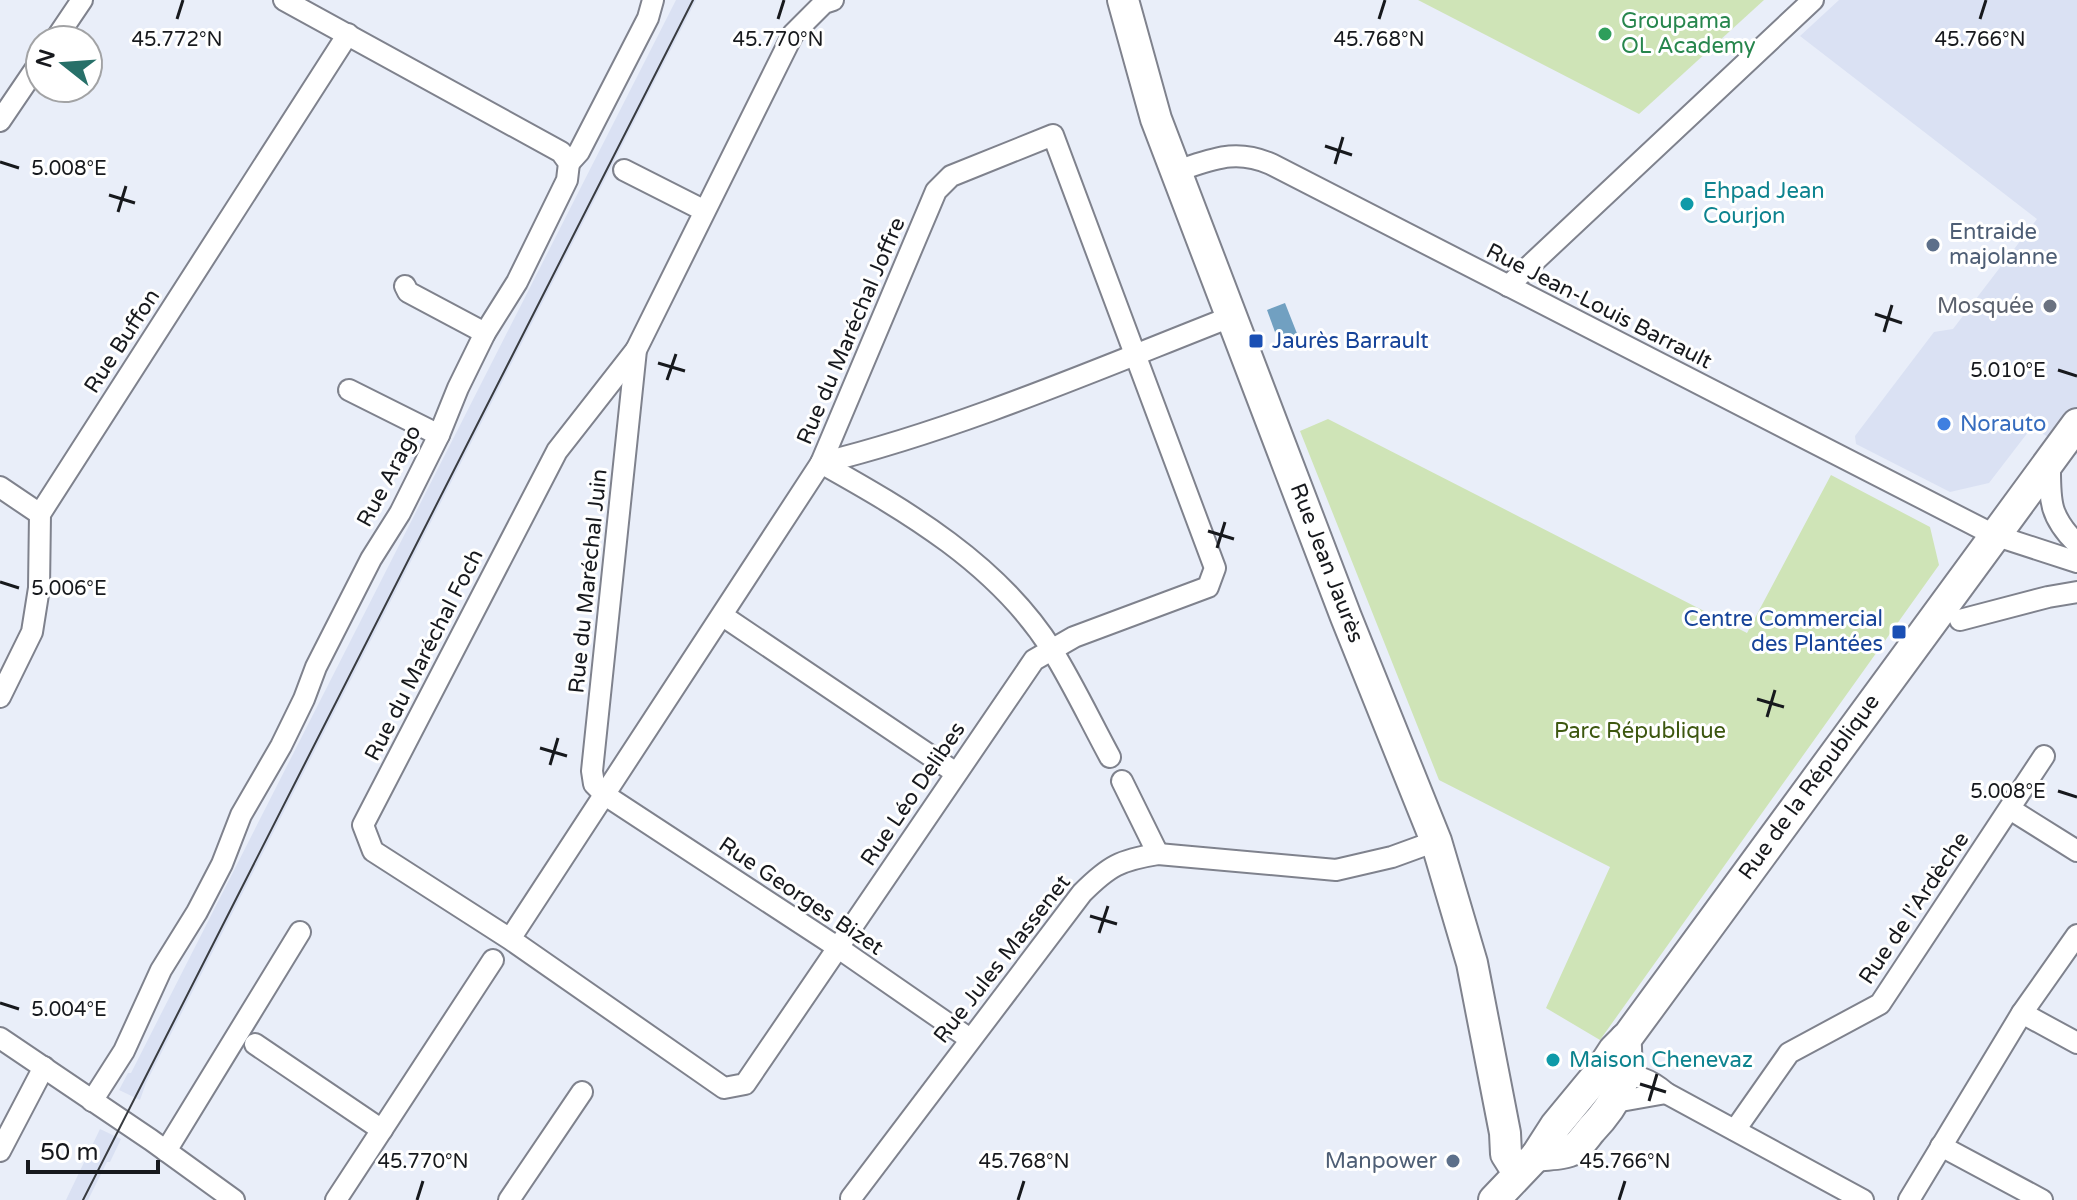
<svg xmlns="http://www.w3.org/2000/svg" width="2077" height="1200" font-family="'Varela Round',sans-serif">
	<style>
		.built { fill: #dae1f3 }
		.green { fill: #cfe4b7 }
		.water { fill: #71a0c1 }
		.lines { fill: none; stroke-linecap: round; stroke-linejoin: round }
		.minor-casing { stroke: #7f828d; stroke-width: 24 }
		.secondary-casing { stroke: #7f828d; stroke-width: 34 }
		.minor { stroke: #fff; stroke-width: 20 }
		.secondary { stroke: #fff; stroke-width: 30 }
		.tram { stroke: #393c41; stroke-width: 2 }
		.ticks { fill: none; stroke: #17191d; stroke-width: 3 }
		.leisure-dot { fill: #2e9e5b; stroke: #fff; stroke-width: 3 }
		.culture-dot { fill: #0f9aa8; stroke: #fff; stroke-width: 3 }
		.service-dot { fill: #5c6f8a; stroke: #fff; stroke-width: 3 }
		.worship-dot { fill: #6b7280; stroke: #fff; stroke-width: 3 }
		.transit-dot { fill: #1a4fb4; stroke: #fff; stroke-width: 3 }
		.shop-dot { fill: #3f7fe0; stroke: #fff; stroke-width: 3 }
		.labels { text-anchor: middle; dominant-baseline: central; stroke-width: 6; stroke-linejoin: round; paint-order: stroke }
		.leisure-label { font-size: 22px; fill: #27864d; stroke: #fff; text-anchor: start }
		.culture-label { font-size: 22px; fill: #0d838f; stroke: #fff; text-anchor: start }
		.service-label { font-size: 22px; fill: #4e5e75; stroke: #fff; text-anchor: start }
		.street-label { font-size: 22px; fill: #17191d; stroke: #fff }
		.worship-label { font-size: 22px; fill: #5b616d; stroke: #fff; text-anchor: end }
		.transit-label { font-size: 22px; fill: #164399; stroke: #fff; text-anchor: start }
		.shop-label { font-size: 22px; fill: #366cbe; stroke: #fff; text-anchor: start }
		.park-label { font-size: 22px; fill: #3d5710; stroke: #fff }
		.ticks-label { font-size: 20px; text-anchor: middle; fill: #17191d; stroke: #fff; stroke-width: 6; stroke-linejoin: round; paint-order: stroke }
	</style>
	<rect width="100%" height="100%" fill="#e9eef9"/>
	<!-- built -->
	<g class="built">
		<path d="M 676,0 L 696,0 L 146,1083 L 140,1100 L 119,1090 L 128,1073 L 131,1073 Z"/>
		<path d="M 1839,0 L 2077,0 L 2077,455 L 2032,427 L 1989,483 L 1950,492 L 1856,444 L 1855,436 L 1934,332 L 1953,329 L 2037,219 L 1800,36 Z"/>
		<path d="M 100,1129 L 121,1139 L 110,1162 L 107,1162 L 88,1200 L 66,1200 Z"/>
	</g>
	<!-- green -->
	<g class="green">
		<path d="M 1418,0 L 1764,0 L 1639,114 Z"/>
		<path d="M 1328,419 L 1747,633 L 1831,475 L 1930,527 L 1939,565 L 1600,1040 L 1546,1008 L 1610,867 L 1439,780 L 1300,431 Z"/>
	</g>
	<!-- water -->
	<path class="water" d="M 1285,303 L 1298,336 L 1279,343 L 1267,310 Z"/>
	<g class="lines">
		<!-- minor casing -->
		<g class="minor-casing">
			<g id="minor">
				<path d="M 833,0 L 824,3 L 793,34 L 636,350 L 592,771 L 594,784 L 605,795 L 837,947 L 970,1039"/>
				<path d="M 55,40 L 82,0"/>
				<path d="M 0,121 L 40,62"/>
				<path d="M 569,163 L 579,152 L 648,18 L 653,0"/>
				<path d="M 624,170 L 703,210"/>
				<path d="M 1176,171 C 1212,160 1234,148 1271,164 L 1994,535 L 2077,562"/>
				<path d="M 405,286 L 408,292 L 485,333"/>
				<path d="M 1508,286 L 1813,0"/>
				<path d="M 349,390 L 439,435"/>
				<path d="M 2050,461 C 2050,500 2048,515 2077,544"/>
				<path d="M 821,463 C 960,429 1100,368 1233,316"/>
				<path d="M 821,463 C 907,511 998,564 1052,650 C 1073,684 1091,722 1110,757"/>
				<path d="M 0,487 L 40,514"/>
				<path d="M 723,616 L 956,773"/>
				<path d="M 1960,620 L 2048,597 L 2077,592"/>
				<path d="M 0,697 L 32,632 L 39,588 L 40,514 L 348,34"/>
				<path d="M 1122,781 L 1158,854"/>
				<path d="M 2010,809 L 2077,851"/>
				<path d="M 510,939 L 821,463 L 936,191 L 951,176 L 1053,135 L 1215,568 L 1208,587 L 1074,637 L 1034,660 L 745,1084 L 724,1088 L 510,939 L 373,851 L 363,825 L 557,451 L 636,350"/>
				<path d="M 2022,1013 L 2077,1043"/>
				<path d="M 0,1038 L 151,1140 L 234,1200"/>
				<path d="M 255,1044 L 382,1130"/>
				<path d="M 1612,1072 C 1635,1075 1649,1078 1666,1093 L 1863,1200"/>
				<path d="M 92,1101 L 124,1051 L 161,970 L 197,912 L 222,864 L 241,815 L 281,746 L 304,699 L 316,667 L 371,559 L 400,513 L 439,435 L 458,388 L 485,333 L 517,282 L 567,180 L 569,163 L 561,152 L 284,0"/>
				<path d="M 1615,1102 L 1666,1093"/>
				<path d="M 1735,1130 L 1789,1053 L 1880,1004 L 2044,756"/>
				<path d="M 1941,1146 L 2042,1200"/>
				<path d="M 0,1151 L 44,1067"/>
				<path d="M 166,1151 L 300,932"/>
				<path d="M 851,1198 L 1082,893 C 1109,866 1120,860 1158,854 L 1336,870 L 1392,857 L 1436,841"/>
				<path d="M 336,1200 L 493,960"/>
				<path d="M 509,1200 L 582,1092"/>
				<path d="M 1909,1200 L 2022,1013 L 2077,935"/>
			</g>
		</g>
		<!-- secondary casing -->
		<g class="secondary-casing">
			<g id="secondary">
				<path d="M 1123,0 L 1156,119 L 1346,617 L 1436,841 L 1472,963 L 1505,1133 L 1506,1154 L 1518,1173"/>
				<path d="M 1536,1156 C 1548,1154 1563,1155 1574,1149 C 1580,1145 1586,1136 1591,1130 C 1616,1104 1631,1077 1625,1039"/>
				<path d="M 1494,1200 L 1536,1156 L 1556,1125 L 1599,1073 L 1614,1050 L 1629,1035 L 2077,424"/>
			</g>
		</g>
		<!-- minor -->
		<use href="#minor" class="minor"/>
		<!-- secondary -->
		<use href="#secondary" class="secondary"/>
		<!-- tram -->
		<path class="tram" d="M 83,1200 L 693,0"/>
	</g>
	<!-- ticks -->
	<path class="ticks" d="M 177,19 L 183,0M 778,19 L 784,0M 1379,19 L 1385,0M 1980,19 L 1986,0M 1325,146 L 1352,155M 0,162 L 19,168M 1335,164 L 1343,137M 109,195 L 135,203M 118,212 L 126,186M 1875,314 L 1902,323M 1884,332 L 1892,305M 658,363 L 685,371M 2058,370 L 2077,376M 667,380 L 676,354M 1208,531 L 1234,539M 1217,548 L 1225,522M 0,582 L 19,588M 1757,699 L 1784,707M 1767,717 L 1775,690M 540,748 L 567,756M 550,765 L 558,738M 2058,791 L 2077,797M 1090,916 L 1117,924M 1099,933 L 1108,906M 0,1003 L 19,1009M 1640,1084 L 1666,1092M 1649,1101 L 1657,1074M 417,1200 L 423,1181M 1018,1200 L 1024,1181M 1619,1200 L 1625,1181"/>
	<!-- markers -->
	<circle class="leisure-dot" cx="1605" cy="34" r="8"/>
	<g class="culture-dot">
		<circle cx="1687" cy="204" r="8"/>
		<circle cx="1553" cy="1060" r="8"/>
	</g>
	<g class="service-dot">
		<circle cx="1933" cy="245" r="8"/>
		<circle cx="1453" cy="1161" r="8"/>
	</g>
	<circle class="worship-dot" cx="2050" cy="306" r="8"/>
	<g class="transit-dot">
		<rect x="1248" y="333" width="16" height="16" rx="4"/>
		<rect x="1891" y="624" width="16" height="16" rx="4"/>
	</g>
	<circle class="shop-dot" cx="1944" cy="424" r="8"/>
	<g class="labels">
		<!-- leisure labels -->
		<g class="leisure-label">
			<text x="1621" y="21">Groupama<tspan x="1621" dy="25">OL Academy</tspan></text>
		</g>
		<!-- culture labels -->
		<g class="culture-label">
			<text x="1703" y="191">Ehpad Jean<tspan x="1703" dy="25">Courjon</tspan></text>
			<text x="1569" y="1060">Maison Chenevaz</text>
		</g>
		<!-- service labels -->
		<g class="service-label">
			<text x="1949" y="232">Entraide<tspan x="1949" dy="25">majolanne</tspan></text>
			<text x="1437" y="1161" text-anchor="end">Manpower</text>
		</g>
		<!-- street labels -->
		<g class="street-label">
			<text transform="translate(1599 306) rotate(27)">Rue Jean-Louis Barrault</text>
			<text transform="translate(851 331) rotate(-67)">Rue du Maréchal Joffre</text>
			<text transform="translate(122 341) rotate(-57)">Rue Buffon</text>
			<text transform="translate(389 476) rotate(-62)">Rue Arago</text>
			<text transform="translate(1327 563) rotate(69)">Rue Jean Jaurès</text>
			<text transform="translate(588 581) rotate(-84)">Rue du Maréchal Juin</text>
			<text transform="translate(424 655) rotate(-63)">Rue du Maréchal Foch</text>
			<text transform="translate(1809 787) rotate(-54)">Rue de la République</text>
			<text transform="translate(913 794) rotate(-56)">Rue Léo Delibes</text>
			<text transform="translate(801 896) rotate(34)">Rue Georges Bizet</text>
			<text transform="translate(1914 908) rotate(-56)">Rue de l'Ardèche</text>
			<text transform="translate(1002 959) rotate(-52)">Rue Jules Massenet</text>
		</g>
		<!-- worship labels -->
		<g class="worship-label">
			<text x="2034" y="306">Mosquée</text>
		</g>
		<!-- transit labels -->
		<g class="transit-label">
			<text x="1272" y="341">Jaurès Barrault</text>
			<text x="1883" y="619" text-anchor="end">Centre Commercial<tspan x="1883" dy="25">des Plantées</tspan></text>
		</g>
		<!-- shop labels -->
		<g class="shop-label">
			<text x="1960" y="424">Norauto</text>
		</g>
		<!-- park labels -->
		<g class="park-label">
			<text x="1640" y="731">Parc République</text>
		</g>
	</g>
	<g class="ticks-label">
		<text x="177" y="46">45.772°N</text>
		<text x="778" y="46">45.770°N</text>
		<text x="1379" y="46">45.768°N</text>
		<text x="1980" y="46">45.766°N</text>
		<text x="69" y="175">5.008°E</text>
		<text x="2008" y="377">5.010°E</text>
		<text x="69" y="595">5.006°E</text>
		<text x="2008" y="798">5.008°E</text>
		<text x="69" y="1016">5.004°E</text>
		<text x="423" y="1168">45.770°N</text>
		<text x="1024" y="1168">45.768°N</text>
		<text x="1625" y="1168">45.766°N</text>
	</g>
	<!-- north arrow -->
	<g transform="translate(64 64) rotate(287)"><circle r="38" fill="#ffffff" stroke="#a2a3a5" stroke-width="2"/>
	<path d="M0-6L14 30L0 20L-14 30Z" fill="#277069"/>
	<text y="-12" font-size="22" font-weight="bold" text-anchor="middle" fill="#17191d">N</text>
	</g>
	<!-- scale -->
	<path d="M28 1160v12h130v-12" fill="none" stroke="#17191d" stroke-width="4"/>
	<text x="40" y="1160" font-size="24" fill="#17191d" stroke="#ffffff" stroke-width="6" paint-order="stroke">50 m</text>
</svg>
